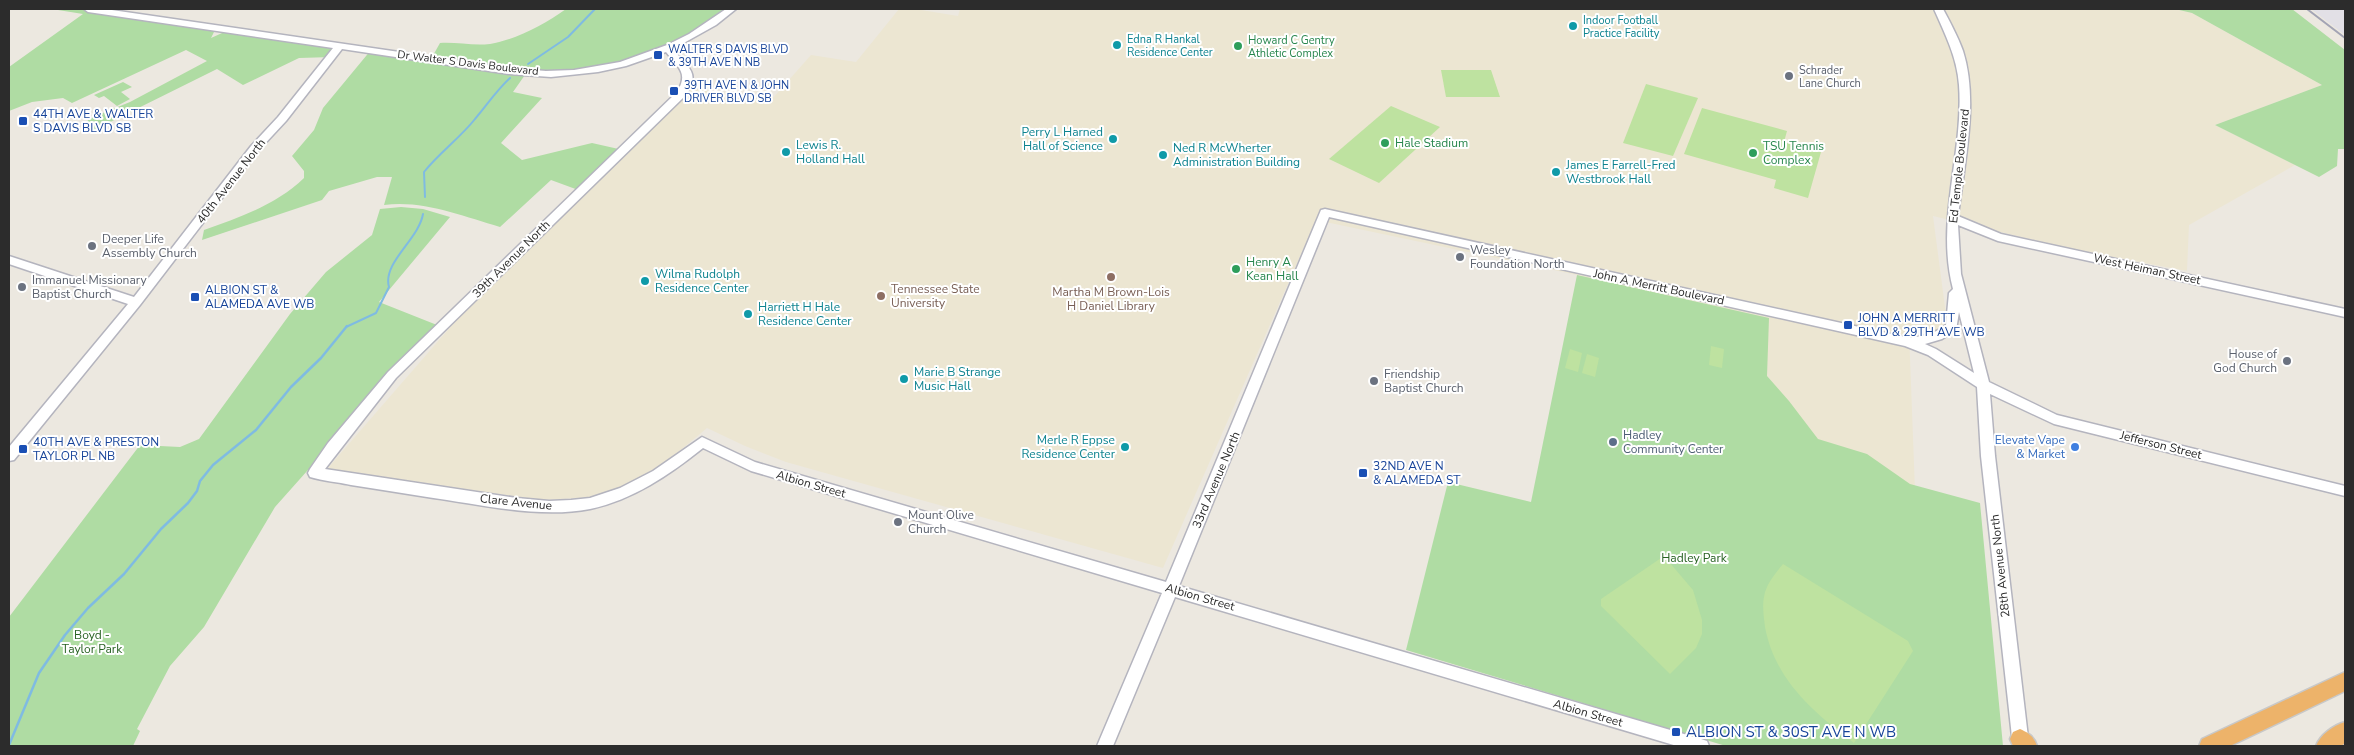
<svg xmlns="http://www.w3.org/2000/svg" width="2354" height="755" font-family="'Nunito Sans',sans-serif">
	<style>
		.industrial { fill: #e2e0e6 }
		.education { fill: #ece6d2 }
		.green { fill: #afdca3 }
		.pitch { fill: #bee2a0 }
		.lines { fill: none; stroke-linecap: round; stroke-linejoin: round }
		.stream-far1 { stroke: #7fbbe2; stroke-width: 2 }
		.stream { stroke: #7fbbe2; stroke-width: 2.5 }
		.secondary-casing { stroke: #b4b4be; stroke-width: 3 }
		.highway-casing { stroke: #c8c8c8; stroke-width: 3 }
		.secondary { fill: #fff; fill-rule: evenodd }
		.highway { fill: #edb36a; fill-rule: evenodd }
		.rail { stroke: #a3a4b4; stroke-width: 2 }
		.culture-dot { fill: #0f9aa8; stroke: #fff; stroke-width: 2 }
		.leisure-dot { fill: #2e9e5b; stroke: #fff; stroke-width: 2 }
		.transit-dot { fill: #1a4fb4; stroke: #fff; stroke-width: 2 }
		.worship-dot { fill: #6b7280; stroke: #fff; stroke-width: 2 }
		.education-dot { fill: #8d6e63; stroke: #fff; stroke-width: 2 }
		.service-dot { fill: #5c6f8a; stroke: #fff; stroke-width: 2 }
		.shop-dot { fill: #3f7fe0; stroke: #fff; stroke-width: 2 }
		.labels { text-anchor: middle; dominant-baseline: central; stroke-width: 4; stroke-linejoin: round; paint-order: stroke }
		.far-culture-label { font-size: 11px; fill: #0d838f; stroke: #fff; text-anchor: start }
		.far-leisure-label { font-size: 11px; fill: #27864d; stroke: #fff; text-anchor: start }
		.far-transit-label { font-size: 11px; fill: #164399; stroke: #fff; text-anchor: start }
		.far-street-label { font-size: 11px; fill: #2c2c2c; stroke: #fff }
		.far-worship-label { font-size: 11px; fill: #5b616d; stroke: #fff; text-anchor: start }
		.transit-label { font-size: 12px; fill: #164399; stroke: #fff; text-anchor: start }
		.culture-label { font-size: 12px; fill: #0d838f; stroke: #fff; text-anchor: start }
		.leisure-label { font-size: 12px; fill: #27864d; stroke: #fff; text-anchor: start }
		.street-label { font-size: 12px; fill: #2c2c2c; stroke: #fff }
		.worship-label { font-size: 12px; fill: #5b616d; stroke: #fff; text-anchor: start }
		.education-label { font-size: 12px; fill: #785e54; stroke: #fff; text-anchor: start }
		.service-label { font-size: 12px; fill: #4e5e75; stroke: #fff; text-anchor: start }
		.shop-label { font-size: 12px; fill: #366cbe; stroke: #fff; text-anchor: end }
		.park-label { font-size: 12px; fill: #286223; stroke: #fff }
		.near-transit-label { font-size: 15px; fill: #164399; stroke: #fff; text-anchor: start }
	</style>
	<rect width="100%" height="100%" fill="#ece8e0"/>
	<!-- industrial -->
	<path class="industrial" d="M 2311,9 L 2345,9 L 2345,35 Z"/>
	<!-- education -->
	<path class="education" d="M 899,9 L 915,9 L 958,16 L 960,9 L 2175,9 L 2192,13 L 2322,85 L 2215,125 L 2295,165 L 2189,225 L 2187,271 L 2081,251 L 1933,216 L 1948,330 L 1909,331 L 1915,491 L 1543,487 L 1582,276 L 1316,220 L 1163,568 L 786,462 L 745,446 L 707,428 L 657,470 L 630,484 L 594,497 L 541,500 L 327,469 L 460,316 L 690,88 L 772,99 L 811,55 L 856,62 Z"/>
	<!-- green -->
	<g class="green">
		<path d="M 60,9 L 88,9 L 208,26 L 214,32 L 211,38 L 231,29 L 340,46 L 332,57 L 299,58 L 243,85 L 217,69 L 92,131 L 87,126 L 88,119 L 130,102 L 207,61 L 186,50 L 72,103 L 63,98 L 32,102 L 9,111 L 9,67 L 83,14 L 58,10 Z"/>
		<path d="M 566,9 L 731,9 C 677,56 598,76 527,72 L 513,92 L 542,98 L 501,143 L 522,160 L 592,143 L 623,150 L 581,191 L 551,180 L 500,227 C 462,216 424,200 384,205 L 392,177 L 377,177 L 329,191 L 322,200 L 202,240 L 204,230 C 240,217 276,205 304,178 L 304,171 L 292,156 L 314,130 L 323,108 L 371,50 L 431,59 L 440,43 C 457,42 473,46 490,44 C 517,39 544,25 566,9 Z"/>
		<path d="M 2175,9 L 2292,9 L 2345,50 L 2345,149 L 2338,149 L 2337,166 L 2319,177 L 2215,125 L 2322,85 L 2192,13 Z"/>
		<path d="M 123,82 L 132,87 L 121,92 L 130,99 L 117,106 L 104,96 L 99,98 L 94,95 Z"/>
		<path d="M 401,207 L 423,209 L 450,217 L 379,302 L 437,325 L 275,507 L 204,627 L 170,666 L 137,729 L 140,731 L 133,746 L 9,746 L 9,617 L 140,445 L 180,447 L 199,439 L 290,314 L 326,272 L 372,235 L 380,209 Z"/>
		<path d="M 1577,275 L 1769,318 L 1767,376 L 1789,401 L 1818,439 L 1867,454 L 1910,484 L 1980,503 L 2003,746 L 1726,746 L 1406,650 L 1448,482 L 1531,502 Z"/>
	</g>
	<!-- pitch -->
	<g class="pitch">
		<path d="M 1441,70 L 1491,70 L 1500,97 L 1446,97 Z"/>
		<path d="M 1646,84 L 1698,98 L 1673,156 L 1623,143 Z"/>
		<path d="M 1391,106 L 1440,127 L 1379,183 L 1329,159 Z"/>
		<path d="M 1702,108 L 1787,131 L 1784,142 L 1821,152 L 1808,198 L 1774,188 L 1776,180 L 1684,154 Z"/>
		<path d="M 1711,346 L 1724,349 L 1722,368 L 1709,365 Z"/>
		<path d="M 1570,349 L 1582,353 L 1578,372 L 1565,368 Z"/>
		<path d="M 1587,354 L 1599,358 L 1595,377 L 1582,373 Z"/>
		<path d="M 1664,556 L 1693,590 L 1702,620 L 1702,634 L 1696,648 L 1670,674 L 1601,606 L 1601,599 Z"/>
		<path d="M 1783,564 L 1908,641 L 1913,651 L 1854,743 C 1813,712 1775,680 1765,627 C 1764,618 1762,606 1764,597 C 1766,584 1775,574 1783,564 Z"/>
	</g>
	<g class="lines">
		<!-- stream-far1 -->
		<g class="stream-far1">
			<path d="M 528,64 L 568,37 L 595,9"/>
			<path d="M 425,197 L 424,172 C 439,153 460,138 475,119 C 487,105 496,91 510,78"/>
			<path d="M 346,327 L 376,313 L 389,287 C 382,263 419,239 423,214"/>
		</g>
		<!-- stream -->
		<path class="stream" d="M 9,745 L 39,673 L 65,635 L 88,608 L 124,574 L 161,529 L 188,503 L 197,491 L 200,481 L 213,465 L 256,430 L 291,387 L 321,358 L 347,326"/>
		<!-- secondary casing -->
		<g class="secondary-casing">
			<path id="secondary" d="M 84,9 L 105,9 L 509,68 L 546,71 L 574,70 L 620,62 L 667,45 L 689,34 L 726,9 L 736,9 L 716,25 L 673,49 C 689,69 701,72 685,96 L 396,378 L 325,469 L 517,498 L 549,501 L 571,500 L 590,498 L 620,488 L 653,471 L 702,437 L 755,462 L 1166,582 L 1321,210 L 1325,209 L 1909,338 C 1923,336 1935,334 1946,325 L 1949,293 L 1953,289 C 1935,220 1964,153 1959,85 C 1957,57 1945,34 1934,9 L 1943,9 C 1950,22 1958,37 1963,51 C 1979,101 1964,165 1958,216 L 2001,234 L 2345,309 L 2345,317 L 1998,241 L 1958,225 L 1961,274 L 1989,382 L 2057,415 L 2345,486 L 2345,496 L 2054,424 L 1990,394 L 1995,456 L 2029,746 L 2013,746 L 1981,456 L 1977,387 L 1928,355 L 1905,346 L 1329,217 L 1179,586 L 1701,739 L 1707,741 L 1709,746 L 1677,746 L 1175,597 L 1113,746 L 1097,746 L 1162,593 L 751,471 L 703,448 C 669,475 633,500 590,509 C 539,519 478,504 427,497 C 402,493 377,489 351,485 C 338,482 323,481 310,477 L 308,473 L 310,469 L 328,443 L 388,372 L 677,92 C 689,73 678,67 666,52 L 626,66 L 598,72 L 551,77 L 509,74 L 342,49 L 286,121 L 259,150 L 140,305 L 14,460 L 9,461 L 9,447 L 128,304 L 9,264 L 9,256 L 134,297 L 251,146 L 278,117 L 333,48 L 88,12 ZM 1959,312 L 1974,373 L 1936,349 L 1925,344 L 1942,339 L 1956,330 Z"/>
		</g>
		<!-- highway casing -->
		<g class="highway-casing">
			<g id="highway">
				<path d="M 2345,672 L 2345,691 L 2230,746 L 2199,746 L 2202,739 Z"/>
				<path d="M 2345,722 L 2345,743 L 2341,746 L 2316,746 C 2320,735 2334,725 2345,722 Z"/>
				<path d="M 2020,729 C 2029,733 2034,737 2037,746 L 2013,746 L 2010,739 L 2013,732 Z"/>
			</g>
		</g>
		<!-- secondary -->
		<use href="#secondary" class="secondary"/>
		<!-- highway -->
		<use href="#highway" class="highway"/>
		<!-- rail -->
		<path class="rail" d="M 2307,9 L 2345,38"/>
	</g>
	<!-- markers -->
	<g class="culture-dot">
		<circle cx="1573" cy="26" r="5"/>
		<circle cx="1117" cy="45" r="5"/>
		<circle cx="1113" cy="139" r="5"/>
		<circle cx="786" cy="152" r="5"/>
		<circle cx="1163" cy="155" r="5"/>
		<circle cx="1556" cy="172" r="5"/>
		<circle cx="645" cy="281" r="5"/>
		<circle cx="748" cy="314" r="5"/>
		<circle cx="904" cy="379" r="5"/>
		<circle cx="1125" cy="447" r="5"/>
	</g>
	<g class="leisure-dot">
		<circle cx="1238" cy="46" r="5"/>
		<circle cx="1385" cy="143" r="5"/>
		<circle cx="1753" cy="153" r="5"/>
		<circle cx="1236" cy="269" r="5"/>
	</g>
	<g class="transit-dot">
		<rect x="653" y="50" width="10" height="10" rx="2.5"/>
		<rect x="669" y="86" width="10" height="10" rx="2.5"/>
		<rect x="18" y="116" width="10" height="10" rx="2.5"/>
		<rect x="190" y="292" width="10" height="10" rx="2.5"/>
		<rect x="1843" y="320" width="10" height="10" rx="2.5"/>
		<rect x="18" y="444" width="10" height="10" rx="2.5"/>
		<rect x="1358" y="468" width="10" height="10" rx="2.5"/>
		<rect x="1671" y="727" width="10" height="10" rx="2.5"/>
	</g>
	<g class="worship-dot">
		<circle cx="1789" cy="76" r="5"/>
		<circle cx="92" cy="246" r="5"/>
		<circle cx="1460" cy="257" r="5"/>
		<circle cx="22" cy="287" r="5"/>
		<circle cx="2287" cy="361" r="5"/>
		<circle cx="1374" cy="381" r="5"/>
		<circle cx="898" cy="522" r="5"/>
	</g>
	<g class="education-dot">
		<circle cx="1111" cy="277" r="5"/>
		<circle cx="881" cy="296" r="5"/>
	</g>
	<circle class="service-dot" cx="1613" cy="442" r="5"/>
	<circle class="shop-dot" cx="2075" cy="447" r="5"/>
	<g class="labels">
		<!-- far-culture labels -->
		<g class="far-culture-label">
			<text x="1583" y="20">Indoor Football<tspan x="1583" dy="13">Practice Facility</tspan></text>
			<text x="1127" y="39">Edna R Hankal<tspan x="1127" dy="13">Residence Center</tspan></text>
		</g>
		<!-- far-leisure labels -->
		<g class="far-leisure-label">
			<text x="1248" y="40">Howard C Gentry<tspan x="1248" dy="13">Athletic Complex</tspan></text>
		</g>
		<!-- far-transit labels -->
		<g class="far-transit-label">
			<text x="668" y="49">WALTER S DAVIS BLVD<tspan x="668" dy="13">&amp; 39TH AVE N NB</tspan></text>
			<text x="684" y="85">39TH AVE N &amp; JOHN<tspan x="684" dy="13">DRIVER BLVD SB</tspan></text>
		</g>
		<!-- far-street labels -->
		<g class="far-street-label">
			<text transform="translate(468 63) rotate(7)">Dr Walter S Davis Boulevard</text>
		</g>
		<!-- far-worship labels -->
		<g class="far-worship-label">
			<text x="1799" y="70">Schrader<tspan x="1799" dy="13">Lane Church</tspan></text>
		</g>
		<!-- transit labels -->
		<g class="transit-label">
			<text x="33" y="114">44TH AVE &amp; WALTER<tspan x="33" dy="14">S DAVIS BLVD SB</tspan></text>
			<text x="205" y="290">ALBION ST &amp;<tspan x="205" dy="14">ALAMEDA AVE WB</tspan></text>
			<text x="1858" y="318">JOHN A MERRITT<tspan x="1858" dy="14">BLVD &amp; 29TH AVE WB</tspan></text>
			<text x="33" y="442">40TH AVE &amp; PRESTON<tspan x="33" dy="14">TAYLOR PL NB</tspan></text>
			<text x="1373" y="466">32ND AVE N<tspan x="1373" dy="14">&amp; ALAMEDA ST</tspan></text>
		</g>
		<!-- culture labels -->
		<g class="culture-label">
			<text x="1103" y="132" text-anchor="end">Perry L Harned<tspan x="1103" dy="14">Hall of Science</tspan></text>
			<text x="796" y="145">Lewis R.<tspan x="796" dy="14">Holland Hall</tspan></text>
			<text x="1173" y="148">Ned R McWherter<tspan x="1173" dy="14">Administration Building</tspan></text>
			<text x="1566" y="165">James E Farrell-Fred<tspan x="1566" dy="14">Westbrook Hall</tspan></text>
			<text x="655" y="274">Wilma Rudolph<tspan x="655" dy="14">Residence Center</tspan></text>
			<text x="758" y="307">Harriett H Hale<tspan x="758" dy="14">Residence Center</tspan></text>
			<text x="914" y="372">Marie B Strange<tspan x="914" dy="14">Music Hall</tspan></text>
			<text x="1115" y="440" text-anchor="end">Merle R Eppse<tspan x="1115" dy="14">Residence Center</tspan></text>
		</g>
		<!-- leisure labels -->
		<g class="leisure-label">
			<text x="1395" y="143">Hale Stadium</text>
			<text x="1763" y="146">TSU Tennis<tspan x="1763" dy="14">Complex</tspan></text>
			<text x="1246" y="262">Henry A<tspan x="1246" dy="14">Kean Hall</tspan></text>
		</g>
		<!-- street labels -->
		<g class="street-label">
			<text transform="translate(1959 166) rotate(-84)">Ed Temple Boulevard</text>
			<text transform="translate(231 181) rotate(-52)">40th Avenue North</text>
			<text transform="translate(511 259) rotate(-45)">39th Avenue North</text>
			<text transform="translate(2147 269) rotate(12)">West Heiman Street</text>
			<text transform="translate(1659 287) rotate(12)">John A Merritt Boulevard</text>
			<text transform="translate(2161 445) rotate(14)">Jefferson Street</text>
			<text transform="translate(1216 480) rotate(-67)">33rd Avenue North</text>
			<text transform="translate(811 484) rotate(16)">Albion Street</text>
			<text transform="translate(516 502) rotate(6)">Clare Avenue</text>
			<text transform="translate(2000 566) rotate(-96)">28th Avenue North</text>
			<text transform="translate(1200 597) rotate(16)">Albion Street</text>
			<text transform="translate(1588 713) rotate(16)">Albion Street</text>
		</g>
		<!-- worship labels -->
		<g class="worship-label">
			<text x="102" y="239">Deeper Life<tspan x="102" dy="14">Assembly Church</tspan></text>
			<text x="1470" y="250">Wesley<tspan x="1470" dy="14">Foundation North</tspan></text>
			<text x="32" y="280">Immanuel Missionary<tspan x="32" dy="14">Baptist Church</tspan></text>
			<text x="2277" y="354" text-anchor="end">House of<tspan x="2277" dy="14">God Church</tspan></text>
			<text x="1384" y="374">Friendship<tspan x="1384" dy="14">Baptist Church</tspan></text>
			<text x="908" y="515">Mount Olive<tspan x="908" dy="14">Church</tspan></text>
		</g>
		<!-- education labels -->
		<g class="education-label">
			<text x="891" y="289">Tennessee State<tspan x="891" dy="14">University</tspan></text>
			<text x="1111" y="292" text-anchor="middle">Martha M Brown-Lois<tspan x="1111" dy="14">H Daniel Library</tspan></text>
		</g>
		<!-- service labels -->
		<g class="service-label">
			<text x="1623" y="435">Hadley<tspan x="1623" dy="14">Community Center</tspan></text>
		</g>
		<!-- shop labels -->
		<g class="shop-label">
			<text x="2065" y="440">Elevate Vape<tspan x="2065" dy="14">&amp; Market</tspan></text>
		</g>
		<!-- park labels -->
		<g class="park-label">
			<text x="1694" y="558">Hadley Park</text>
			<text x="92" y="635">Boyd -<tspan x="92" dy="14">Taylor Park</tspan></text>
		</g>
		<!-- near-transit labels -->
		<g class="near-transit-label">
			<text x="1686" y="732">ALBION ST &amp; 30ST AVE N WB</text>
		</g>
	</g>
	<!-- border -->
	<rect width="2354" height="755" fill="none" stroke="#2c2c2c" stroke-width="20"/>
</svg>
